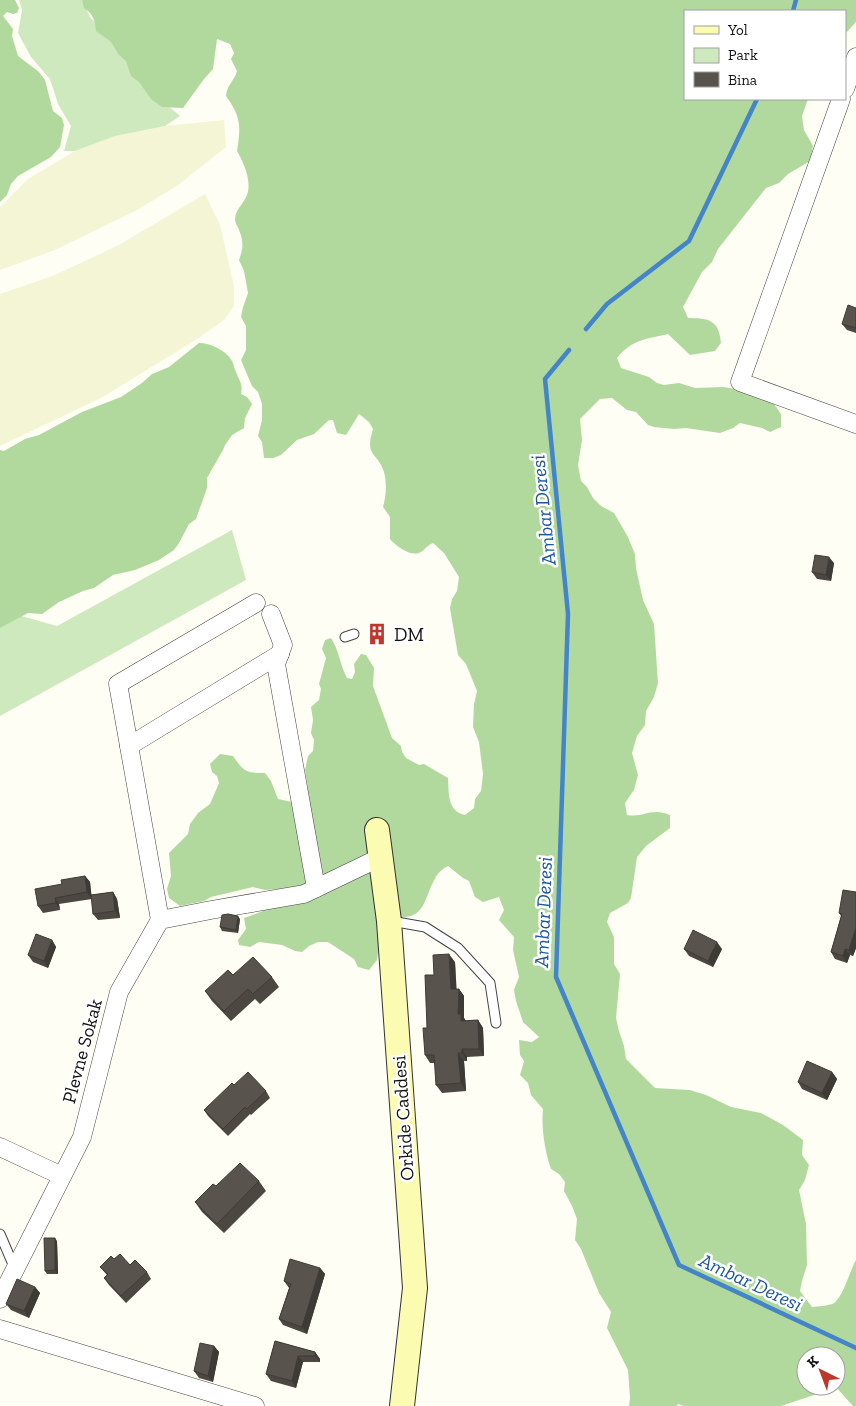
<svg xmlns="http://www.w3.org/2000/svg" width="856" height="1406" font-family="'Zilla Slab',serif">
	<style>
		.farmland { fill: #f3f5d5 }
		.green { fill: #cfe9be }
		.forest { fill: #b1d99e; fill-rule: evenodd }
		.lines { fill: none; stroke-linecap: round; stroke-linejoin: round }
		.stream { stroke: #4484c9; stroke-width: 4.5 }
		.lane-casing { stroke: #444; stroke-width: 11 }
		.street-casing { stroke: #444; stroke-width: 19 }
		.secondary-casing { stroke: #333; stroke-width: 26 }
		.lane { stroke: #fff; stroke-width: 9 }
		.street { stroke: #fff; stroke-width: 18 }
		.secondary { stroke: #fbfcb2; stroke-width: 24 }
		.wall { fill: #4d4742 }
		.shaded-wall { fill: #3e3a36 }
		.building { fill: #59534d; stroke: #3e3a36 }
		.labels { text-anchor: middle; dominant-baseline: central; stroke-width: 5; stroke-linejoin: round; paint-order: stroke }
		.poi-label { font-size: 19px; fill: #111; stroke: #fff; text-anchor: start }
		.street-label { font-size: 19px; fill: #111; stroke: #fff }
		.water-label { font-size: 20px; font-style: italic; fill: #1c56a0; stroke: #fff }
	</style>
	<rect width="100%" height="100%" fill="#fffef5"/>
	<!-- farmland -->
	<g class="farmland">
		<path d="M 224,120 L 226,147 L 178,185 L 139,209 L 55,250 L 0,270 L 0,207 L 28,179 L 75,151 L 115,136 L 165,126 Z"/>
		<path d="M 205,194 L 220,225 L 234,286 L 234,306 L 224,320 L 194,341 L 101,398 L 0,446 L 0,294 L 55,275 L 119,245 Z"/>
	</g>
	<!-- green -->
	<g class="green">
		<path d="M 19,0 L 82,0 L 90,17 L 117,46 L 148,89 L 180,116 L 165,126 L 115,136 L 75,151 L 64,151 L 71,126 L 58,104 L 50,79 L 31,57 L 18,33 L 22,10 Z"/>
		<path d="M 232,530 L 246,580 L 0,716 L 0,610 L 57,626 Z"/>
	</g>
	<!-- forest -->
	<g class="forest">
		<path d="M 0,0 L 15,0 L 19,8 L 17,13 L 13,14 L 7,12 L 3,16 L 13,29 L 12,36 L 18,56 L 39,72 L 45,80 L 53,111 L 62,118 L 64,125 L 60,147 L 51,157 L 18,176 L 11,184 L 7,195 L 0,202 Z"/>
		<path d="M 82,0 L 856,0 L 856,22 L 845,34 L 845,11 L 685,11 L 685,99 L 808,99 L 802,116 L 804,130 L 813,146 L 810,161 L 788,174 L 779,183 L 766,188 L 718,249 L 712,262 L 702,272 L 683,307 L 688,318 C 709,318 719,320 721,343 L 715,351 L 690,355 L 668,334 C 647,339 632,339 617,358 L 621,368 L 649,377 L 657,383 L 664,385 L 679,383 L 695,388 L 723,387 L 736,389 L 763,398 L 774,404 L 781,414 L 781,427 L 770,432 L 762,428 L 740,423 L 733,428 L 720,433 L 686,428 L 674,429 L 654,427 L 648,425 L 636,412 L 627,410 L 612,398 L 600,399 L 580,419 L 582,440 L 578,465 L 581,481 L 587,487 L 593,498 L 601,506 L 614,513 L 628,537 L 635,554 L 636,568 L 643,600 L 654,624 L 658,683 L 654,697 L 646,711 L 645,725 L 637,736 L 632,753 L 638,775 L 634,790 L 625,803 L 627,815 C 644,818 651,807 670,815 L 670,828 L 646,846 L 637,857 L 631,898 L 628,903 L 610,913 L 607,922 L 614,937 L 614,964 L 620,974 L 616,1018 L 619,1031 L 624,1046 L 626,1059 L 655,1088 L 690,1090 L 706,1095 L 731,1107 L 761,1113 L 783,1125 L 803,1140 L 802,1155 L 809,1165 L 805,1180 L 799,1190 L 806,1224 L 807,1265 L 802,1281 L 800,1291 L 812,1307 C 819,1306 826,1306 832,1304 C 842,1301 850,1270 856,1260 L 856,1406 L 853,1406 L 835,1386 L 828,1387 L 814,1395 L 781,1406 L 684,1406 L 678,1404 L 677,1406 L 629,1406 L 630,1398 L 628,1370 L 607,1328 L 611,1312 L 599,1293 L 581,1249 L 575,1240 L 577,1219 L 572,1206 L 564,1191 L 565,1182 L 559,1174 L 551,1169 C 545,1152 541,1128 543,1109 L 531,1095 L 528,1083 L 520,1075 L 524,1061 L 520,1055 L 519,1040 L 532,1042 L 539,1037 L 523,1022 L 516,1001 L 514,990 L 519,977 L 513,950 L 514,937 L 499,920 L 504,910 L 499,897 L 483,902 L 475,897 L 469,881 L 463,878 L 448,866 C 427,875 430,909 413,915 C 405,919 388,917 378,918 L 377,930 L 380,939 L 377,960 L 369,970 L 358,967 L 354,959 L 328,942 L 318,942 L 309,946 L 302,952 L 295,951 L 282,945 L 259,942 L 250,947 L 239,945 L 238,940 L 246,929 L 244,918 C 259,913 278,907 280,889 L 265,890 L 253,887 L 211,897 L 204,901 L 180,906 L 169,898 L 167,889 L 171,876 L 169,853 L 188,834 L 190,824 L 198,813 L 210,804 L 219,783 L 217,776 L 212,772 L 210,764 L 220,754 L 233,756 C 244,772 246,773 265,773 L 271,781 L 278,799 L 292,802 L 303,800 L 308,789 L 305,770 L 308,756 L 313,751 L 314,740 L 311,733 L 313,720 L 311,707 L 319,700 L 321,689 L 319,684 L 326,658 L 322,649 L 325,640 L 331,638 C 339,650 340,665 347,678 L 352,679 L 355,672 L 354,664 L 361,654 L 366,655 L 374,668 L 373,686 L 392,738 L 401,746 L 402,752 L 406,758 L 419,765 L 424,764 L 448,778 C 449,793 447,811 465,815 L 474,808 L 475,799 L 481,791 L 483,774 L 479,742 L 473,727 L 474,704 L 477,691 L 466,664 L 458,655 L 450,608 L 452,599 L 457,591 L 459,577 L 444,553 L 433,543 C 427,545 424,551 419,553 C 409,556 396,546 390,539 L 390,517 L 383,507 C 386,497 387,483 384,472 C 378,452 364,457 373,429 L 369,422 L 359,414 L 346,435 L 337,433 L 333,420 L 329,420 L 314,434 L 297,440 L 281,455 L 273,458 L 264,458 L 262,442 L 258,436 L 262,420 L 262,404 L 258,392 L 252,386 L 241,360 L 246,350 L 246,326 L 241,317 L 243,307 L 248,293 L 244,271 L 239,260 C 243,249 244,242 239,230 C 238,226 235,224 235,219 C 236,209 240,208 245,199 C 254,185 244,163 237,151 C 241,126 241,117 226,96 C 227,84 234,82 237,71 L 231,59 L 234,53 L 230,44 L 217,39 L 213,69 L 204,79 L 183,108 L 162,107 L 151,99 L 139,82 L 131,76 L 126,61 L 119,55 L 111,42 L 96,31 C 95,20 93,14 84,8 ZM 806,1356 L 836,1356 L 836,1386 L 806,1386 Z"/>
		<path d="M 199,343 C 210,343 226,350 232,361 C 234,364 234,369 236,372 C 240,382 243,384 241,394 L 247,397 L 252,404 L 245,418 L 244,428 L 232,435 L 225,445 L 223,450 L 207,478 L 207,488 L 196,519 L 189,524 L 179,543 L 174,550 L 159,560 L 135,570 L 113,575 L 94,588 L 83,591 L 59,602 L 42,614 L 28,613 L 0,628 L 0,450 L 4,451 L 25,439 L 39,435 L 82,412 L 121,397 L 142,383 L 152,374 L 169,367 Z"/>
	</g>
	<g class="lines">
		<!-- stream -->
		<g class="stream">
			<path d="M 793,11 L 796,0"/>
			<path d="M 586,329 L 607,304 L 689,241 L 757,99"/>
			<path d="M 569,350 L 545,379 L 568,614 L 556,977 L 679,1265 L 856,1348"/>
		</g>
		<!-- lane casing -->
		<g class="lane-casing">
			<g id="lane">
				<path d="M 345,637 L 354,634"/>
				<path d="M 391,921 L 425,927 L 458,948 L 490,983 L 496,1023"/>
				<path d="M 0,1234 L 15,1269"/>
			</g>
		</g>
		<!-- street casing -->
		<g class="street-casing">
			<g id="street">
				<path d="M 845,89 L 856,57"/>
				<path d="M 841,99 L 740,382 L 856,424"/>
				<path d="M 271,614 L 283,645 L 276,664 L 316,888"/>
				<path d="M 129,746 L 280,654"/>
				<path d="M 160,920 L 118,684 L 256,603"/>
				<path d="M 0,1147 L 62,1176"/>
				<path d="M 0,1299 L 82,1137 L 119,992 L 160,920 L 211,910 L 304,894 L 381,857"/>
				<path d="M 0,1329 L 255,1406"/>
			</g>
		</g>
		<!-- secondary casing -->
		<g class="secondary-casing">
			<path id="secondary" d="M 377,830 L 389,921 L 415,1288 L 402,1406"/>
		</g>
		<!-- lane -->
		<use href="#lane" class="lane"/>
		<!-- street -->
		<use href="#street" class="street"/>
		<!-- secondary -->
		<use href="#secondary" class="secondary"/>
	</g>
	<!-- wall -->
	<g class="wall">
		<path d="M 856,308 L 856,333 L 847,330 L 842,324 Z"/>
		<path d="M 834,563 L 831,581 L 817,579 L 812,572 Z"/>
		<path d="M 85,876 L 90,882 L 91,895 L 113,892 L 117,899 L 120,918 L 98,920 L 93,914 L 92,899 L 59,904 L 60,910 L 43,913 L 38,906 L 62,884 Z"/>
		<path d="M 856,892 L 856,948 L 853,956 L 850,955 L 847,963 L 835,959 L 831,952 L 841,916 L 839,913 Z"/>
		<path d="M 240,919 L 238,933 L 222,931 L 220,927 Z"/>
		<path d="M 52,940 L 56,947 L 48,968 L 33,962 L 28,955 Z"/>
		<path d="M 684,949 L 722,949 L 713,967 L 689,956 Z"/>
		<path d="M 455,962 L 456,989 L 459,989 L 464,996 L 464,1018 L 466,1021 L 478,1020 L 483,1028 L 484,1056 L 467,1057 L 467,1061 L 464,1061 L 466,1091 L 442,1093 L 436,1085 L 435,1063 L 430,1063 L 425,1055 L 434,975 Z"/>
		<path d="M 233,975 L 272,977 L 279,987 L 260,1004 L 255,999 L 231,1021 L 212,1001 L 205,991 Z"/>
		<path d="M 832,1072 L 837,1079 L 827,1100 L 802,1089 L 798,1082 Z"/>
		<path d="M 234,1085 L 266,1091 L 270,1098 L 251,1115 L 250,1114 L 228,1136 L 208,1116 L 204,1110 Z"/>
		<path d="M 259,1181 L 266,1191 L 224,1233 L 202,1212 L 195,1202 L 216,1186 Z"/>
		<path d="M 57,1241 L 58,1274 L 47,1274 L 45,1271 Z"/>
		<path d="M 114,1259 L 147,1272 L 151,1279 L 126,1303 L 109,1285 L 104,1278 L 107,1275 L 100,1267 Z"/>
		<path d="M 320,1268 L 325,1274 L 307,1334 L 283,1325 L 279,1319 L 289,1288 L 284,1281 Z"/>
		<path d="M 35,1287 L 40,1293 L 29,1318 L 11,1310 L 6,1304 Z"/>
		<path d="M 275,1341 L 315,1352 L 320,1359 L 320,1362 L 303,1362 L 296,1388 L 271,1381 L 266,1374 Z"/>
		<path d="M 214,1346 L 219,1352 L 213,1382 L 199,1378 L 194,1371 Z"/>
	</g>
	<!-- shaded-wall -->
	<g class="shaded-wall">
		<path d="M 829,557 L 834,563 L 831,581 L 826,575 Z"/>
		<path d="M 85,876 L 90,882 L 92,899 L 87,892 Z"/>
		<path d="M 113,892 L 117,899 L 120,918 L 115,911 Z"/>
		<path d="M 55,898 L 59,904 L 60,910 L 56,903 Z"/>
		<path d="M 238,916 L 240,919 L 238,933 L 236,930 Z"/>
		<path d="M 856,928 L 856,948 L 853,956 L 849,950 Z"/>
		<path d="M 52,940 L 56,947 L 48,968 L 44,961 Z"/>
		<path d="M 717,942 L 722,949 L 713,967 L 708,961 Z"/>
		<path d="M 845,949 L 850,955 L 847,963 L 843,956 Z"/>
		<path d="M 449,954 L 455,962 L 457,996 L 451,989 Z"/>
		<path d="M 459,989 L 464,996 L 464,1018 L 466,1021 L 461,1021 L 458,1014 Z"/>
		<path d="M 478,1020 L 483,1028 L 484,1056 L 479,1049 Z"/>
		<path d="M 462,1049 L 467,1057 L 467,1061 L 462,1053 Z"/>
		<path d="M 458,1053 L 464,1061 L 466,1091 L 461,1083 Z"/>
		<path d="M 832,1072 L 837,1079 L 827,1100 L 822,1093 Z"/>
		<path d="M 55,1238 L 57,1241 L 58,1274 L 55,1270 Z"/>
		<path d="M 320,1268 L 325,1274 L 307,1334 L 302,1327 Z"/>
		<path d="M 35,1287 L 40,1293 L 29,1318 L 24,1311 Z"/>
		<path d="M 214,1346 L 219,1352 L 213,1382 L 208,1376 Z"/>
		<path d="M 315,1352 L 320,1359 L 320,1362 L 315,1356 Z"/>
		<path d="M 298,1356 L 303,1362 L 296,1388 L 292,1381 Z"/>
	</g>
	<!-- building -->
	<g class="building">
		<path d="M 848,305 L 856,308 L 856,328 L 842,324 Z"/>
		<path d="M 815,555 L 829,557 L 826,575 L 812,572 Z"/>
		<path d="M 85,876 L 87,892 L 55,898 L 56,903 L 38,906 L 35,889 L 62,884 L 61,880 Z"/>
		<path d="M 843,890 L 856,892 L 856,928 L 849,950 L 845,949 L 843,956 L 831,952 L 842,914 L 839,913 Z"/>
		<path d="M 113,892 L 115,911 L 93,914 L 91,895 Z"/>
		<path d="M 228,914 L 238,916 L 236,930 L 220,927 L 222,915 Z"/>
		<path d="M 693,930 L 717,942 L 708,961 L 684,949 Z"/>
		<path d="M 36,934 L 52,940 L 44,961 L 28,955 Z"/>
		<path d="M 449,954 L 451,989 L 459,989 L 458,1014 L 461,1014 L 461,1021 L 478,1020 L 479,1049 L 462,1049 L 462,1053 L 458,1053 L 461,1083 L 436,1085 L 434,1055 L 425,1055 L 423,1028 L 427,1028 L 425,975 L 434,975 L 433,955 Z"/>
		<path d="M 253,957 L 272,977 L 253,994 L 248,989 L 224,1011 L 205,991 L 228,970 L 233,975 Z"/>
		<path d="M 807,1061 L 832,1072 L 822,1093 L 798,1082 Z"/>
		<path d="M 248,1072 L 266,1091 L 247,1109 L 245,1107 L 223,1129 L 204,1110 L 232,1083 L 234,1085 Z"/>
		<path d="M 240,1163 L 259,1181 L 217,1224 L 195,1202 L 213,1184 L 216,1186 Z"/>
		<path d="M 44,1238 L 55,1238 L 55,1270 L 45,1271 Z"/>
		<path d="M 120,1254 L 130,1265 L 135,1260 L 147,1272 L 121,1296 L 104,1278 L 108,1274 L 100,1267 L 111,1256 L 114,1259 Z"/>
		<path d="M 290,1259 L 320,1268 L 302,1327 L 279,1319 L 291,1284 L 284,1281 Z"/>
		<path d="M 17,1279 L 35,1287 L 24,1311 L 6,1304 Z"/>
		<path d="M 275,1341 L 315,1352 L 315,1356 L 298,1356 L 292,1381 L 266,1374 Z"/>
		<path d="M 200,1343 L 214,1346 L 208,1376 L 194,1371 Z"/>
	</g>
	<!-- icons -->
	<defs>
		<g id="building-bare" transform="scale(1.725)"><path d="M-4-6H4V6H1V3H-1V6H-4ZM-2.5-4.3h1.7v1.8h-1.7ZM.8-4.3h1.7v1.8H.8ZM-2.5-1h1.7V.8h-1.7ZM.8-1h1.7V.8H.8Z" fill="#be372c" stroke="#fff" stroke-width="2.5" paint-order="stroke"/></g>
	</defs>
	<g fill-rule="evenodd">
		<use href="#building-bare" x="377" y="634"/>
	</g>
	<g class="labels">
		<!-- poi labels -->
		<g class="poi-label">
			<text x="394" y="634">DM</text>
		</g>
		<!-- street labels -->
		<g class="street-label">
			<text transform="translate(82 1051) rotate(-75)">Plevne Sokak</text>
			<text transform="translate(403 1118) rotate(-94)">Orkide Caddesi</text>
		</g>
		<!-- water labels -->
		<g class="water-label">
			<text transform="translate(543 510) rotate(-96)">Ambar Deresi</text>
			<text transform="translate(543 912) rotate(-88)">Ambar Deresi</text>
			<text transform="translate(751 1282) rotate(25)">Ambar Deresi</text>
		</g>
	</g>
	<!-- legend -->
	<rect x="684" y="10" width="162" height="90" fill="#ffffff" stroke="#a0a0a0"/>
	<rect x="694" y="26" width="25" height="8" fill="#fbfcb2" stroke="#a0a0a0"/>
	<text x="728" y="35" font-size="15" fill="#111111">Yol</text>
	<rect x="694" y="48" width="25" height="15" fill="#cfe9be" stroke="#a0a0a0"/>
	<text x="728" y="60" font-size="15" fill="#111111">Park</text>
	<rect x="694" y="72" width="25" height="15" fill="#59534d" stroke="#a0a0a0"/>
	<text x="728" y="85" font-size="15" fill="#111111">Bina</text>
	<!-- north arrow -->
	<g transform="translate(821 1371) rotate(318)"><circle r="24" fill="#ffffff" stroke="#a0a0a0"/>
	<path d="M0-4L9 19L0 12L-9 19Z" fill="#be372c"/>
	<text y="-8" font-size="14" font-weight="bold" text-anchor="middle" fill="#111111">K</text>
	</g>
</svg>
